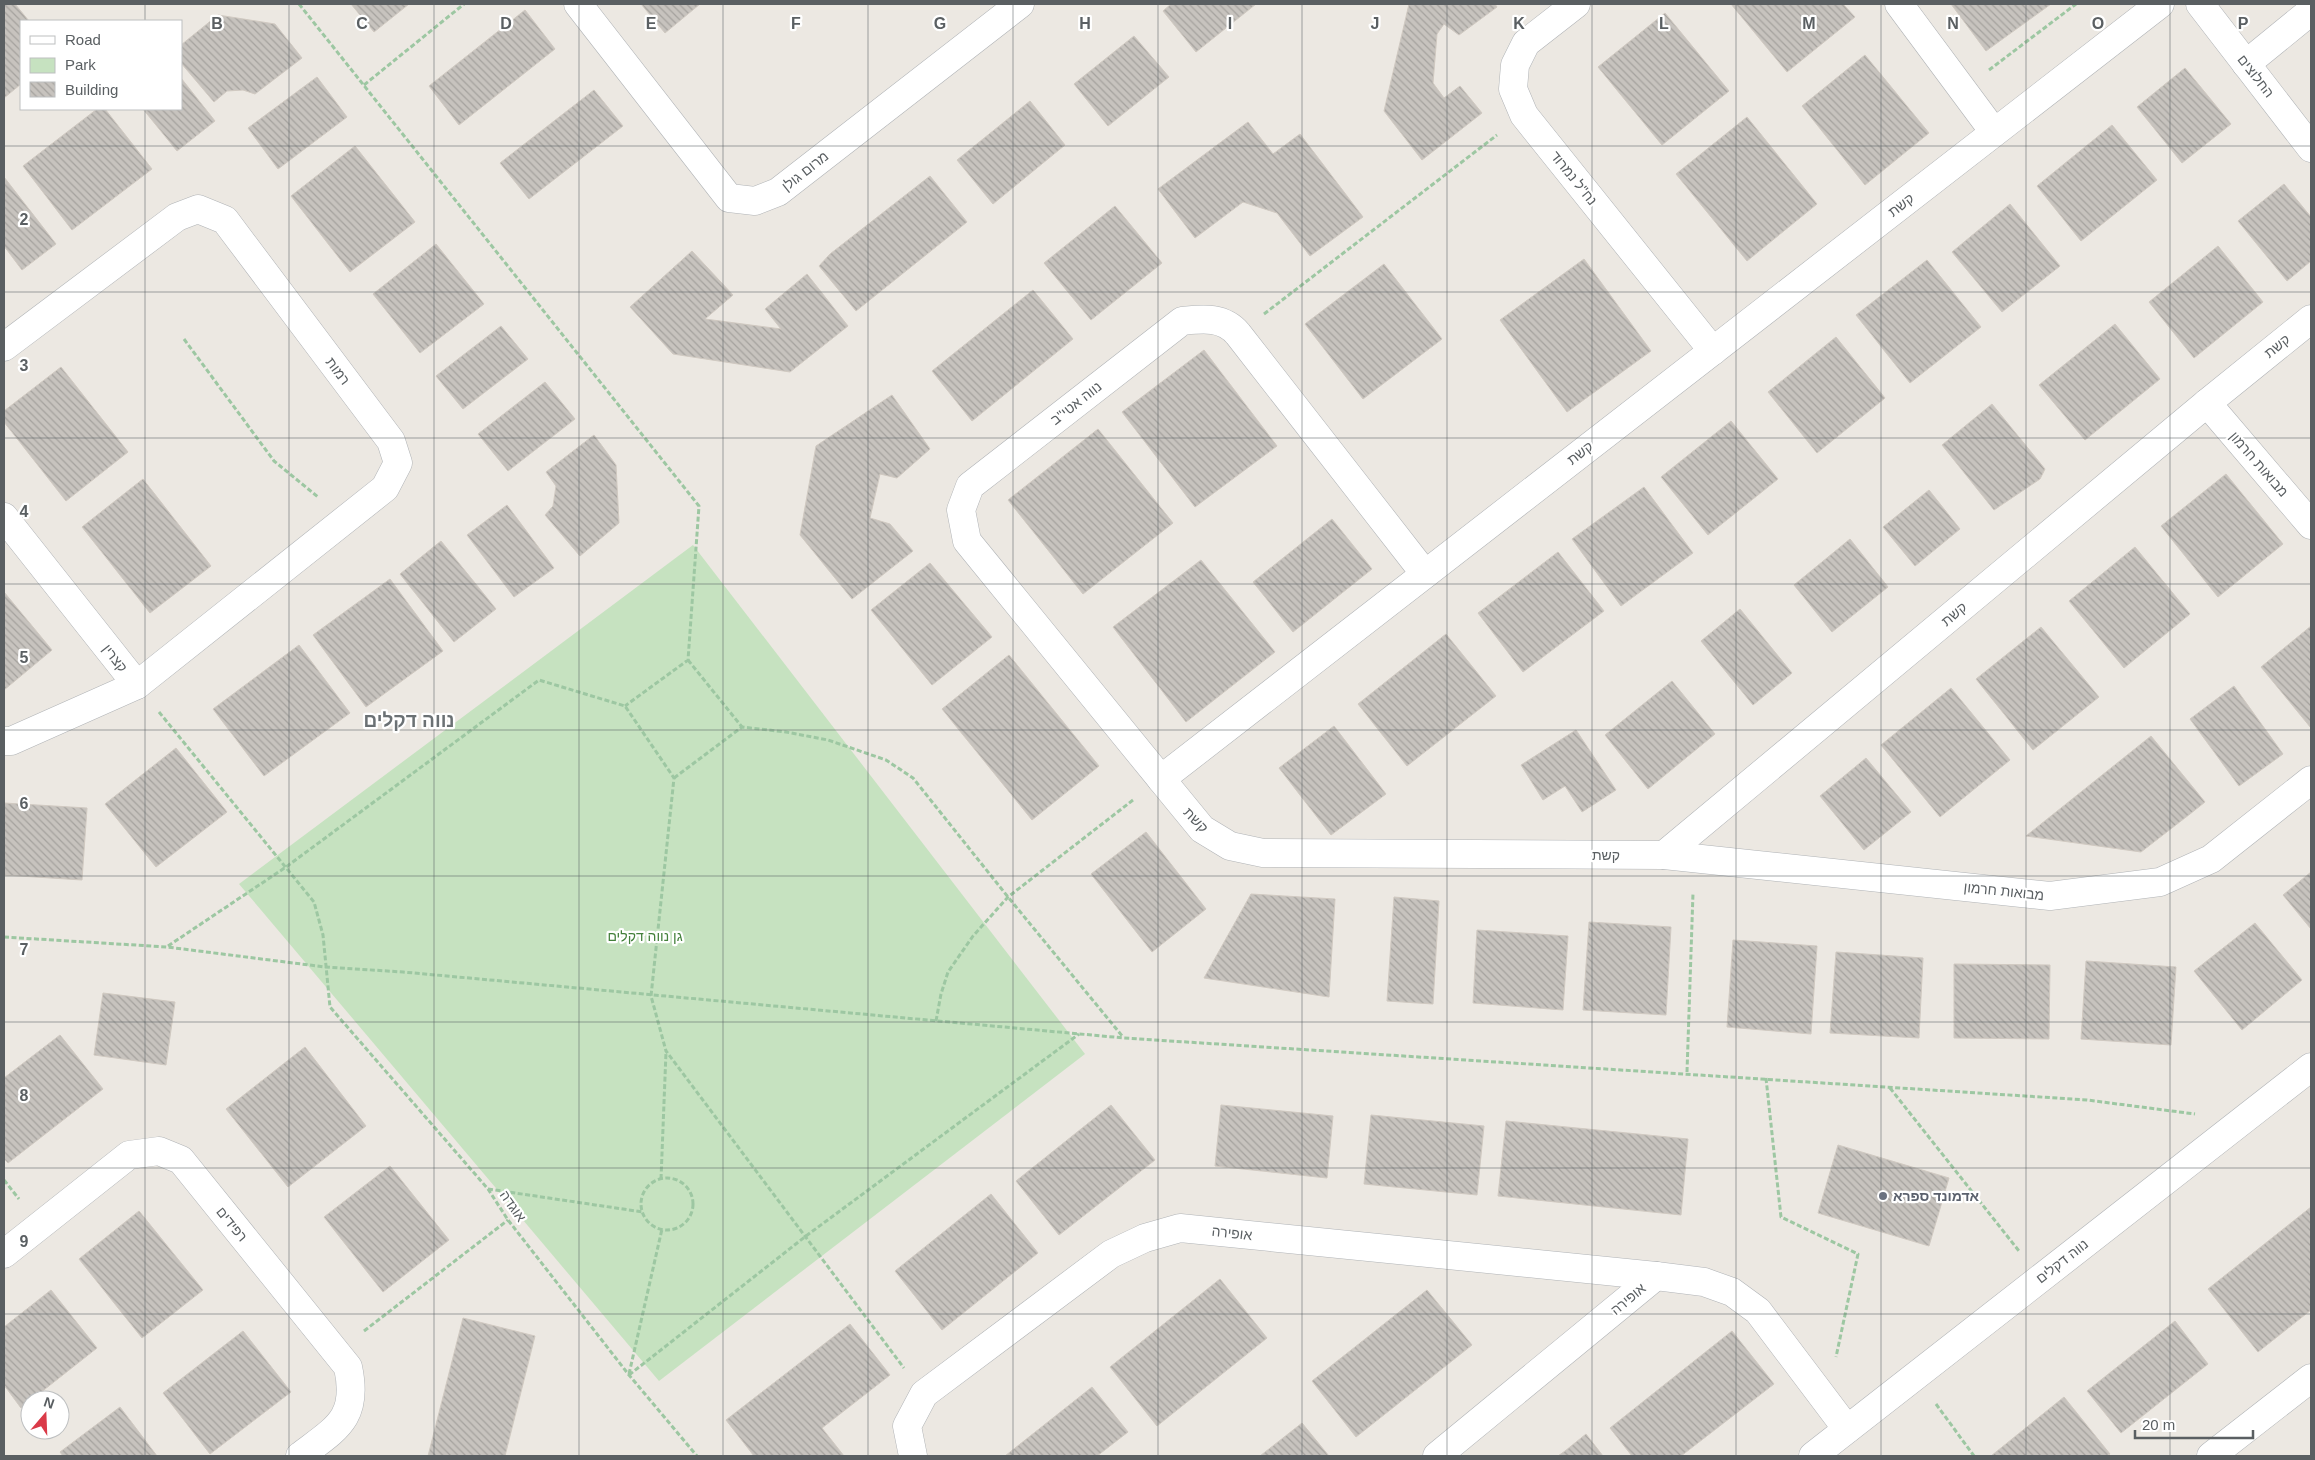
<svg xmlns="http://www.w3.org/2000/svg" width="2315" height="1460" font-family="Helvetica,Heebo,sans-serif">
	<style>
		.green { fill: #c6e2c0 }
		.building { fill: url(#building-back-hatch); stroke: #d0c9c1 }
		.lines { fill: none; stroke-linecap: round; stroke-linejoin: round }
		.minor-casing { stroke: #b0b3b6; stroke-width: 29 }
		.path { stroke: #9dc7a2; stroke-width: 3; stroke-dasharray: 5 2.5; stroke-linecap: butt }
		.minor { stroke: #fff; stroke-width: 28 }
		.grid { fill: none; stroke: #5a5f62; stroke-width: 1; stroke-opacity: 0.55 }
		.worship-dot { fill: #6b7280; stroke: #fff; stroke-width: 2 }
		.labels { text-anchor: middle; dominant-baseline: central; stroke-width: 4.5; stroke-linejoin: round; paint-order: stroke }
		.street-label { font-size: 14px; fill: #5a5f62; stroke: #fff }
		.park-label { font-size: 14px; fill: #43803b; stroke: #fff }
		.worship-label { font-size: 14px; font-weight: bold; fill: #5b616d; stroke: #fff; text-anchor: start }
		.district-label { font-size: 19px; font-weight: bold; fill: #6b7174; stroke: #fff }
		.grid-label { font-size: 16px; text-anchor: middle; font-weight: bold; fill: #5a5f62; stroke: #fff; stroke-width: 4.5; stroke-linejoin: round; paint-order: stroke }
	</style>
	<defs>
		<pattern id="building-back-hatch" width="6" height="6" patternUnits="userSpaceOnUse" patternTransform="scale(1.25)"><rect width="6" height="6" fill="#c7c3be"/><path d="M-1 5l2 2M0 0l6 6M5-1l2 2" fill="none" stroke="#a5a29e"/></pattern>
	</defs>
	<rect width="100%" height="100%" fill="#ece8e2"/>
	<!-- green -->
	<path class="green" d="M 693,545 L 1085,1054 L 659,1381 L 239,884 Z"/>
	<!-- building -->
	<g class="building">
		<path d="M 4,4 L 15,4 L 29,21 L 21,21 L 21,84 L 4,98 Z"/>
		<path d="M 351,4 L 409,4 L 374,32 Z"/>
		<path d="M 641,4 L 700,4 L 665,33 Z"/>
		<path d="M 1171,4 L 1256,4 L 1196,52 L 1163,11 Z"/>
		<path d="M 1409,4 L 1495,4 L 1497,7 L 1459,35 L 1444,24 L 1437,34 L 1433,83 L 1444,98 L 1460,86 L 1482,113 L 1422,160 L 1384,111 Z"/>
		<path d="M 1731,4 L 1843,4 L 1855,17 L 1787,72 Z"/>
		<path d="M 1951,4 L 2051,4 L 1986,51 Z"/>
		<path d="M 525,10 L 555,49 L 459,125 L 429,86 Z"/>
		<path d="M 1665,13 L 1729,91 L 1662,145 L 1598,67 Z"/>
		<path d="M 218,15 L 275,24 L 302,58 L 255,94 L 243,90 L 227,91 L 214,102 L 181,63 L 181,45 Z"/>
		<path d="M 1134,36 L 1169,77 L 1108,126 L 1074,84 Z"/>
		<path d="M 1865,55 L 1929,133 L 1865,185 L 1802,106 Z"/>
		<path d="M 2185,68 L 2231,124 L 2182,163 L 2137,107 Z"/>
		<path d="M 317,77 L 347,117 L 278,169 L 248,128 Z"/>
		<path d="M 181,78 L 215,121 L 177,151 L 143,109 L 181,109 Z"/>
		<path d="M 594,90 L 623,126 L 529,199 L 500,163 Z"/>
		<path d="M 1030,101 L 1065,145 L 993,204 L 957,160 Z"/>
		<path d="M 97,109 L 105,109 L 152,169 L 72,230 L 23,166 Z"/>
		<path d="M 1747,117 L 1817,204 L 1747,261 L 1676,174 Z"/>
		<path d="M 1248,122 L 1273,154 L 1300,134 L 1363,217 L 1310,256 L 1277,213 L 1243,202 L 1195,238 L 1158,189 Z"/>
		<path d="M 2112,125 L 2157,180 L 2081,241 L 2037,186 Z"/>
		<path d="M 355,146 L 415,222 L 350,272 L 291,196 Z"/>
		<path d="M 930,176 L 967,222 L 856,311 L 819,266 L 830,254 Z"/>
		<path d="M 4,177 L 56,244 L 22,270 L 4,246 Z"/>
		<path d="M 2284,184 L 2311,217 L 2311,261 L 2287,281 L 2238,221 Z"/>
		<path d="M 2010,204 L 2060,266 L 2002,312 L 1952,252 Z"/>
		<path d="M 1115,206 L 1162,263 L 1091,320 L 1044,263 Z"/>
		<path d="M 436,244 L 484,304 L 420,353 L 373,294 Z"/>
		<path d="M 2218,246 L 2263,302 L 2194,358 L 2149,302 Z"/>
		<path d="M 692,251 L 733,295 L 705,319 L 781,329 L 765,309 L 807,274 L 848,326 L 790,372 L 673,354 L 630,307 Z"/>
		<path d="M 1584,259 L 1651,351 L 1567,412 L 1500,320 Z"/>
		<path d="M 1927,260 L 1981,327 L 1910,383 L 1856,315 Z"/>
		<path d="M 1384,264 L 1442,339 L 1363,399 L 1305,324 Z"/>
		<path d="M 1033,290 L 1073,339 L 972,421 L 932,371 Z"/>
		<path d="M 2115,324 L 2160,379 L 2085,440 L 2039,385 Z"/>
		<path d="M 501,326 L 528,359 L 463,409 L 436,376 Z"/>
		<path d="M 1836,337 L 1885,398 L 1817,453 L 1768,392 Z"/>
		<path d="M 1204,350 L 1277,446 L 1195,507 L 1122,412 Z"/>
		<path d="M 61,367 L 128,452 L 66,501 L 4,422 L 4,411 Z"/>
		<path d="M 545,382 L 575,419 L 508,471 L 478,434 Z"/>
		<path d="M 892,395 L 930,449 L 897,478 L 880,474 L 870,518 L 890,524 L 913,551 L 852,599 L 800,535 L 816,446 Z"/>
		<path d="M 1992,404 L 2045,469 L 2040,479 L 1994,510 L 1942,445 Z"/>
		<path d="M 1731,421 L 1778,479 L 1708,535 L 1661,477 Z"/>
		<path d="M 1098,429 L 1173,523 L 1083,594 L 1008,500 Z"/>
		<path d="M 594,435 L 616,465 L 619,523 L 580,556 L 545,515 L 553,506 L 556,486 L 546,472 Z"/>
		<path d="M 2226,474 L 2283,544 L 2218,597 L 2161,526 Z"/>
		<path d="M 143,479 L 211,566 L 150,613 L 82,527 Z"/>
		<path d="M 1644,487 L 1693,553 L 1621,606 L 1572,539 Z"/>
		<path d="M 1929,490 L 1960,529 L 1915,566 L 1883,527 Z"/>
		<path d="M 507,505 L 554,568 L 514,597 L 467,535 Z"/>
		<path d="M 1332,519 L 1372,569 L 1293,632 L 1253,582 Z"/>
		<path d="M 1850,539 L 1888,587 L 1832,632 L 1794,585 Z"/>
		<path d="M 441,541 L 496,609 L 454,642 L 400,574 Z"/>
		<path d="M 2135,547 L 2190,614 L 2124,668 L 2069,601 Z"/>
		<path d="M 1558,552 L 1604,611 L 1523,672 L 1478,613 Z"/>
		<path d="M 1201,560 L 1275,652 L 1186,722 L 1113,627 Z"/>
		<path d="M 930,563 L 992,637 L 932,685 L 871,610 Z"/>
		<path d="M 390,579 L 443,651 L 366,707 L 313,635 Z"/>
		<path d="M 4,592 L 52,650 L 4,690 Z"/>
		<path d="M 1740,609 L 1792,673 L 1753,705 L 1701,641 Z"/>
		<path d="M 2311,626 L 2311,728 L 2261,667 Z"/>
		<path d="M 2041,627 L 2099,697 L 2033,750 L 1976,679 Z"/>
		<path d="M 1446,634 L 1496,696 L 1407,766 L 1358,704 Z"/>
		<path d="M 299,645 L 350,713 L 264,776 L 213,709 Z"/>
		<path d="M 1009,655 L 1099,766 L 1032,820 L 942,709 Z"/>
		<path d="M 1672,681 L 1715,734 L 1648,789 L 1605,735 Z"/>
		<path d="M 2234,686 L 2283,754 L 2239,786 L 2190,719 Z"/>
		<path d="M 1951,688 L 2010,760 L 1940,817 L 1881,745 Z"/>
		<path d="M 1334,726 L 1386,794 L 1331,835 L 1279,768 Z"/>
		<path d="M 1576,730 L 1616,790 L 1582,812 L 1565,786 L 1543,800 L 1521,765 Z"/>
		<path d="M 2151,736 L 2205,802 L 2190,814 L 2141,852 L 2026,836 Z"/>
		<path d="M 176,748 L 227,812 L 156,867 L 105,804 Z"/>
		<path d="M 1866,758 L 1911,812 L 1864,850 L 1820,796 Z"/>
		<path d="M 4,803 L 87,808 L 82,880 L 4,875 Z"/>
		<path d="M 1146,832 L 1206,909 L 1152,952 L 1091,874 Z"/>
		<path d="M 2311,872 L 2311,929 L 2283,895 Z"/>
		<path d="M 1251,894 L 1335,899 L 1329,997 L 1204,978 Z"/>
		<path d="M 1394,897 L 1439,901 L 1433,1004 L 1387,1001 Z"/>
		<path d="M 1589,922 L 1671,927 L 1666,1015 L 1583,1010 Z"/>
		<path d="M 2255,923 L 2302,980 L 2242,1030 L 2194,971 Z"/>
		<path d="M 1477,930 L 1568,936 L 1563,1010 L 1473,1003 Z"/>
		<path d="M 1733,940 L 1817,946 L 1811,1034 L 1727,1027 Z"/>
		<path d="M 1836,952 L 1923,958 L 1919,1038 L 1830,1033 Z"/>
		<path d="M 2086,961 L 2176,967 L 2171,1045 L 2081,1039 Z"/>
		<path d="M 1954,964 L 2050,965 L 2049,1039 L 1954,1038 Z"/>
		<path d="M 103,993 L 175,1002 L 166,1065 L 94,1055 Z"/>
		<path d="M 60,1035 L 103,1089 L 8,1163 L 4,1159 L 4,1078 Z"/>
		<path d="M 305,1047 L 366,1126 L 288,1187 L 226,1109 Z"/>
		<path d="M 1111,1105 L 1155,1160 L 1059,1235 L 1016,1181 Z"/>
		<path d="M 1221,1105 L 1333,1116 L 1327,1178 L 1215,1166 Z"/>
		<path d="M 1371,1115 L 1484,1126 L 1477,1195 L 1364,1184 Z"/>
		<path d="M 1506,1121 L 1688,1139 L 1681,1215 L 1498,1196 Z"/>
		<path d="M 1838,1145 L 1949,1178 L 1929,1246 L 1818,1213 Z"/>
		<path d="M 390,1166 L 449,1240 L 383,1292 L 324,1217 Z"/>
		<path d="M 991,1194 L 1038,1253 L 942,1330 L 895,1271 Z"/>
		<path d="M 2311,1207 L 2311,1310 L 2258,1352 L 2208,1289 Z"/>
		<path d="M 139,1211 L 203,1290 L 142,1338 L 79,1259 Z"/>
		<path d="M 1220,1279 L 1267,1338 L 1157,1426 L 1110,1367 Z"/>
		<path d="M 51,1290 L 97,1348 L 21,1408 L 4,1385 L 4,1327 Z"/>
		<path d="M 1427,1290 L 1472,1345 L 1356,1437 L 1312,1381 Z"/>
		<path d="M 463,1318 L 535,1336 L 505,1456 L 428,1456 Z"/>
		<path d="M 2175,1321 L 2208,1364 L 2121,1433 L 2087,1391 Z"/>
		<path d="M 850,1324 L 890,1375 L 822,1428 L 844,1456 L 754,1456 L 726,1420 Z"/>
		<path d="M 243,1331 L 291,1392 L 210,1454 L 163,1393 Z"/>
		<path d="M 1732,1331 L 1774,1384 L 1681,1456 L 1632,1456 L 1610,1428 Z"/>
		<path d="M 1092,1387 L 1128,1432 L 1097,1456 L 1005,1456 Z"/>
		<path d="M 2064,1397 L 2110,1454 L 2106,1456 L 1991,1456 Z"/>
		<path d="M 120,1407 L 157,1456 L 63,1456 L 60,1452 Z"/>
		<path d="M 1302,1423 L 1329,1456 L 1260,1456 Z"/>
		<path d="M 1586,1434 L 1603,1456 L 1558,1456 L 1565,1451 Z"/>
	</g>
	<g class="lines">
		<!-- minor casing -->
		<g class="minor-casing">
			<g id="minor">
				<path d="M 578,4 L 729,198 L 755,201 L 778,192 L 1020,4"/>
				<path d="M 1576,4 L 1526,43 L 1515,65 L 1513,89 L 1524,115 L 1713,351"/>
				<path d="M 1899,4 L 1994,132"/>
				<path d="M 2160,4 L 1161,779 L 1202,829 L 1230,846 L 1263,853 L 1664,855 L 2207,403 L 2311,319"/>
				<path d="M 2200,4 L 2311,148"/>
				<path d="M 2246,64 L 2311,11"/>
				<path d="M 4,347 L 177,217 L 198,209 L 225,220 L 391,441 L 398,463 L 385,488 L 137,685"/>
				<path d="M 2207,403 L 2311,525"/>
				<path d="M 4,517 L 137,685 L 11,741 L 4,741"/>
				<path d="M 1161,779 L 967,541 L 961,510 L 970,486 L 1182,321 C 1202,319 1223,316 1238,334 L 1425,574"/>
				<path d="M 1664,855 L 2050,896 L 2160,882 L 2211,859 L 2311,780"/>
				<path d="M 4,1254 L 129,1155 L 159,1151 L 181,1160 L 348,1367 C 359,1418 337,1428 300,1456"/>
				<path d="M 913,1456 L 907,1426 L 924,1394 L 1111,1254 L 1145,1238 L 1180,1228 L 1656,1276 L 1704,1282 L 1732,1292 L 1758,1311 L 1847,1429"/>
				<path d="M 1437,1456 L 1656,1276"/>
				<path d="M 1813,1456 L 2311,1067"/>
				<path d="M 2211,1456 L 2311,1378"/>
			</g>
		</g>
		<!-- path -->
		<g class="path">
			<path d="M 299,4 L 699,506 L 688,660 L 625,706"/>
			<path d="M 1989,70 L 2076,4"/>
			<path d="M 364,85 L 464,4"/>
			<path d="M 1264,314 L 1497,135"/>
			<path d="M 184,339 L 274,461 L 318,497"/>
			<path d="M 688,660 L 742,727"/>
			<path d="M 159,712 L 314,902 L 323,935 L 330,1007 L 488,1189 L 508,1220 L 629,1375 L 697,1456"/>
			<path d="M 674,778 L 742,727 L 786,732 L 828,740 L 886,760 L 913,778 L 1008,897 L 1123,1037"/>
			<path d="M 4,937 L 167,947 L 325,967 L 403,972 L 1124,1038 L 2087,1100 L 2195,1114"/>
			<path d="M 168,946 L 286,867 L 539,680 L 625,706 L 674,778 L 651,996 L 666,1051 L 904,1368"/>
			<path d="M 936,1021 L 941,994 L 948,972 L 973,936 L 1008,897 L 1133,800"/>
			<path d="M 1687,1072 L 1693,893"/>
			<path d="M 1766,1078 L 1781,1217 L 1858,1254 L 1836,1357"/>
			<path d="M 1890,1088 L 2019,1251"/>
			<circle cx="667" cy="1204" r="26"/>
			<path d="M 661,1179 L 666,1052"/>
			<path d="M 4,1180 L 19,1199"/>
			<path d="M 488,1189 L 643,1212"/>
			<path d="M 364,1331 L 508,1220"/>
			<path d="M 629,1374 L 662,1229"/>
			<path d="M 629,1375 L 806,1236 L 1079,1034"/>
			<path d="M 1936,1404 L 1974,1456"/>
		</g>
		<!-- minor -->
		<use href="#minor" class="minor"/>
	</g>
	<!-- grid -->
	<path class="grid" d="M 145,4 L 145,21M 289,4 L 289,1456M 434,4 L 434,1456M 579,4 L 579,1456M 723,4 L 723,1456M 868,4 L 868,1456M 1013,4 L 1013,1456M 1158,4 L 1158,1456M 1302,4 L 1302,1456M 1447,4 L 1447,1456M 1592,4 L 1592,1456M 1736,4 L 1736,1456M 1881,4 L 1881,1456M 2026,4 L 2026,1456M 2170,4 L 2170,1456M 145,109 L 145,1456M 4,146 L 2311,146M 4,292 L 2311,292M 4,438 L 2311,438M 4,584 L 2311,584M 4,730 L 2311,730M 4,876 L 2311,876M 4,1022 L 2311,1022M 4,1168 L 2311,1168M 4,1314 L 2311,1314"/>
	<!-- markers -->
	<circle class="worship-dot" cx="1883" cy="1196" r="5"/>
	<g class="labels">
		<!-- street labels -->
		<g class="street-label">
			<text transform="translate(2256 76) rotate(52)">החלוצים</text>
			<text transform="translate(805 171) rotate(-38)">מרום גולן</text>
			<text transform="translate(1574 178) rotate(51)">נח"ל נמרוד</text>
			<text transform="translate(1901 205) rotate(-38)">קשת</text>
			<text transform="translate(2277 346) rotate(-39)">קשת</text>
			<text transform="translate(338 371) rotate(53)">רמות</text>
			<text transform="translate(1076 403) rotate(-38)">נווה אטי"ב</text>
			<text transform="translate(1580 453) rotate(-38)">קשת</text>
			<text transform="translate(2259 464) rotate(49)">מבואות חרמון</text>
			<text transform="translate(1954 614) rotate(-40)">קשת</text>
			<text transform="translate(115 658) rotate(52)">קצרין</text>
			<text transform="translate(1196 820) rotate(46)">קשת</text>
			<text x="1606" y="855">קשת</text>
			<text transform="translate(2004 891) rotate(6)">מבואות חרמון</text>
			<text transform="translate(513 1206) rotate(55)">אוגדה</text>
			<text transform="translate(232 1224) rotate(51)">רפידים</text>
			<text transform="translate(1232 1233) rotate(6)">אופירה</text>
			<text transform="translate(2062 1261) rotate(-38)">נווה דקלים</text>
			<text transform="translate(1628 1299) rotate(-40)">אופירה</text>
		</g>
		<!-- park labels -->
		<g class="park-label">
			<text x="645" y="936">גן נווה דקלים</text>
		</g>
		<!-- worship labels -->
		<g class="worship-label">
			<text x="1893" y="1196">אדמונד ספרא</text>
		</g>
		<!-- district labels -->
		<g class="district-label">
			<text x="409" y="720">נווה דקלים</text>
		</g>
	</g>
	<g class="grid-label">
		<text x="217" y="29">B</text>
		<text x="362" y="29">C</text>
		<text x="506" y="29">D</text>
		<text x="651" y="29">E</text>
		<text x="796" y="29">F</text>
		<text x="940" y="29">G</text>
		<text x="1085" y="29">H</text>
		<text x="1230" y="29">I</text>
		<text x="1375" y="29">J</text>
		<text x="1519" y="29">K</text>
		<text x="1664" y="29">L</text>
		<text x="1809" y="29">M</text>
		<text x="1953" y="29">N</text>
		<text x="2098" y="29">O</text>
		<text x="2243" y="29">P</text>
		<text x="24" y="225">2</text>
		<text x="24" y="371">3</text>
		<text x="24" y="517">4</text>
		<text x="24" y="663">5</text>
		<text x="24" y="809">6</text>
		<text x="24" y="955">7</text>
		<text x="24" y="1101">8</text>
		<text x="24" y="1247">9</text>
	</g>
	<!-- border -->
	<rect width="2315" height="1460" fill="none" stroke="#5a5f62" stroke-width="10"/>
	<!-- legend -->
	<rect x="20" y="20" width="162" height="90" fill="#ffffff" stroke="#bdbfc0"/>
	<rect x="30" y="36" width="25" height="8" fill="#ffffff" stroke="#bdbfc0"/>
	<text x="65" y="45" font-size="15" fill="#5a5f62">Road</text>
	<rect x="30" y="58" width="25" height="15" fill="#c6e2c0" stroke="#bdbfc0"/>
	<text x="65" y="70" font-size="15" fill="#5a5f62">Park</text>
	<rect x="30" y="82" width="25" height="15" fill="url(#building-back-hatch)" stroke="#bdbfc0"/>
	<text x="65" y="95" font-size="15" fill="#5a5f62">Building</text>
	<!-- north arrow -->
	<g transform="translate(45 1415) rotate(19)"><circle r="24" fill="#ffffff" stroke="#bdbfc0"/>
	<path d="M0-4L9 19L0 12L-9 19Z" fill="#da3a48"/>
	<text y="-8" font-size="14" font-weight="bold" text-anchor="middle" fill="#5a5f62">N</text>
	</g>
	<!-- scale -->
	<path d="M2135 1430v8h118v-8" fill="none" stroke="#5a5f62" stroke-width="2.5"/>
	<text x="2142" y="1430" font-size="15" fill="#5a5f62" stroke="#ffffff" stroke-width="4" paint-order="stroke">20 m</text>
</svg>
